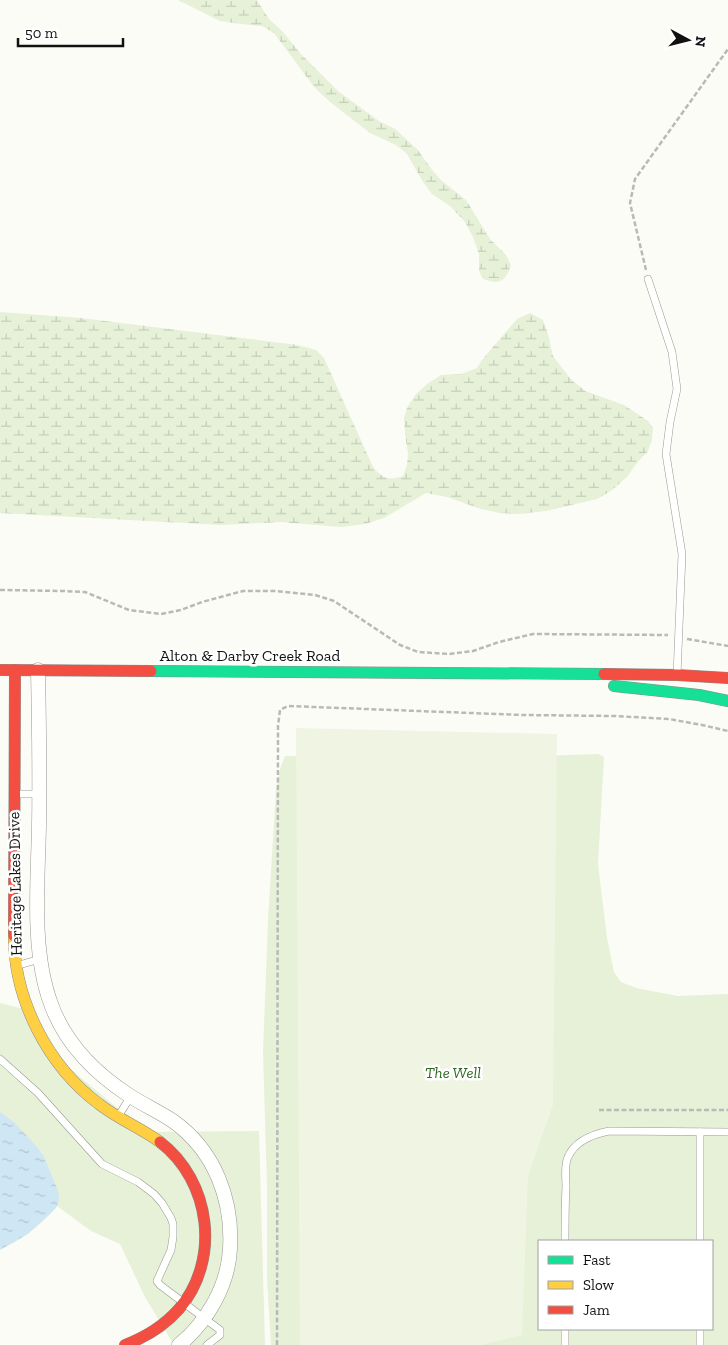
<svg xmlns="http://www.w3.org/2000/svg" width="728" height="1345" font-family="'Zilla Slab',serif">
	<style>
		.grass { fill: #e6f1d8; fill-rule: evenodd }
		.wetland { fill: url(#wetland-marsh) }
		.pitch { fill: #eff5e2 }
		.water { fill: url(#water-ripples) }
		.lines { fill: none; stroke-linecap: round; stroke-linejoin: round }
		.lane-casing { stroke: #979795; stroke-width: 8 }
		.street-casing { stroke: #979795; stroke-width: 15 }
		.fast-casing { stroke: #8d8d8b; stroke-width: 12 }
		.slow-casing { stroke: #8d8d8b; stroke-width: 12 }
		.jam-casing { stroke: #8d8d8b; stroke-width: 12 }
		.path { stroke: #b9b9b8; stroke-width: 2.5; stroke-dasharray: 5 2.5; stroke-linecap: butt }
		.lane { stroke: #fffffe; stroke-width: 7 }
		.street { stroke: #fffffe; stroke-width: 14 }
		.fast { stroke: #16e098; stroke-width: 11 }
		.slow { stroke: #ffcf43; stroke-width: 11 }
		.jam { stroke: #f24e42; stroke-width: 11 }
		.labels { text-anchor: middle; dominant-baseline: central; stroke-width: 5; stroke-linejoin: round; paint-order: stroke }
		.street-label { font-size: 16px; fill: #111; stroke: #fff }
		.park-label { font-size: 16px; font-style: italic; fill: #316623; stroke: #fff }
	</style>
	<defs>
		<pattern id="wetland-marsh" width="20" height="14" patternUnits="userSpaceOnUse" patternTransform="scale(1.25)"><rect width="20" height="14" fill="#e6f1d8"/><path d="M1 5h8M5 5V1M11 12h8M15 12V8" fill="none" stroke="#c4ceb8"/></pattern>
		<pattern id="water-ripples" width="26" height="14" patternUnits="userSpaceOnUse" patternTransform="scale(1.25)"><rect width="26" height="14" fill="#cfe7f4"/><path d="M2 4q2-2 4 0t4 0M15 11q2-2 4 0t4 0" fill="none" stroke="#b1c5d0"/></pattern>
	</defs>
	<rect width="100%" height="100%" fill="#fcfcf7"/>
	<!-- grass -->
	<g class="grass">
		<path d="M 598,754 L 604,757 L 598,864 L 607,938 L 614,972 L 621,982 L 636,988 L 678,996 L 728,994 L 728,1345 L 271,1345 L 267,1280 L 267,1187 L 263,1052 L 268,920 L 276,790 L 280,769 L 285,756 L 447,759 ZM 539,1241 L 712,1241 L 712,1329 L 539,1329 Z"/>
		<path d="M 0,1003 L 28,1010 L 50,1052 L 146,1132 L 259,1131 L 265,1345 L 174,1345 L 145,1297 L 120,1244 L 91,1231 L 57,1206 C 41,1226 23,1238 0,1250 Z"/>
	</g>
	<!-- wetland -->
	<g class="wetland">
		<path d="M 178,0 L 257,0 L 269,19 L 282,31 L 301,54 L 338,91 L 379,121 L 395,129 L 417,149 L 433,171 L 441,180 L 466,200 L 490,239 L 506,255 L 511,265 C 505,282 500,285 483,279 L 479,271 L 479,254 L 473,237 L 465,222 L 450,206 L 432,194 L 423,182 L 407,154 L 396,145 L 370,133 L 330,102 L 314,87 L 274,33 L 262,26 L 233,23 L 220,21 Z"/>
		<path d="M 0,312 L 81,318 L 298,345 L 316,350 L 324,358 L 373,467 C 382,478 389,481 403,476 L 407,465 L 408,453 L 405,434 L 404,418 L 407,408 L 415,395 L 427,384 L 441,375 L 461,374 L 477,368 L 481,361 L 517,319 L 530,313 L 543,320 L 548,334 L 553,356 L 570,378 L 585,391 L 624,405 L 648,421 L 653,428 L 652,440 L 648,451 L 636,464 L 627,477 L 611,491 L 597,499 L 546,511 L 519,514 L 499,513 L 478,508 L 447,497 L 426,493 L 384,518 L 365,524 L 341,527 L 281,522 L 221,525 L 0,513 Z"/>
	</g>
	<!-- pitch -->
	<path class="pitch" d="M 296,728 L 557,734 L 553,1105 L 528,1176 L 522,1335 L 481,1345 L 300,1345 Z"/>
	<!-- water -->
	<path class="water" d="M 0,1112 L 14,1122 L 38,1148 L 44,1157 L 52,1176 L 58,1191 L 59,1200 L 56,1208 L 28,1234 L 0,1250 Z"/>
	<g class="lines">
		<!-- lane casing -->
		<g class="lane-casing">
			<g id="lane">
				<path d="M 648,279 L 672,352 L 677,389 L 670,422 L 666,454 L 682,554 L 677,675"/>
				<path d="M 17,794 L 39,794"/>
				<path d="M 19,965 L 40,959"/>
				<path d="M 0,1059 L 38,1093 L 102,1164 L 138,1182 L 154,1194 L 162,1203 L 171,1218 L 173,1224 L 173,1237 L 171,1250 L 157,1281 L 160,1285 L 220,1330 L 220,1335 L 207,1345"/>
				<path d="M 119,1115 L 131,1096"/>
				<path d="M 700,1132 L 700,1241"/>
				<path d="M 565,1241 C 565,1223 565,1205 566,1187 C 566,1178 564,1165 568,1157 C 575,1141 594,1134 609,1131 L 728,1132"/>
				<path d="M 565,1345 L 565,1329"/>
				<path d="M 700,1345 L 700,1329"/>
			</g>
		</g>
		<!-- street casing -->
		<g class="street-casing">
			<path id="street" d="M 38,670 C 39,722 40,773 39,825 C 38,882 31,950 51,1004 C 65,1043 96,1074 130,1096 C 144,1105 160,1112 173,1121 C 215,1151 233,1200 230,1249 C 228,1286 207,1322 179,1345"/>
		</g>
		<!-- fast casing -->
		<g class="fast-casing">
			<g id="fast">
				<path d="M 151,671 L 604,674"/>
				<path d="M 614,686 L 699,695 L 728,701"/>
			</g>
		</g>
		<!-- slow casing -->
		<g class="slow-casing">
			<path id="slow" d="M 14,936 C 14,1000 48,1066 99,1104 C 118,1119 141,1128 160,1142"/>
		</g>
		<!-- jam casing -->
		<g class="jam-casing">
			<g id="jam">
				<path d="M 0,670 L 151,671"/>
				<path d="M 604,674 L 677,675 L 728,678"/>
				<path d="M 14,936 L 15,670"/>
				<path d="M 125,1345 C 146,1337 164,1326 179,1309 C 221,1260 211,1181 160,1142"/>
			</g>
		</g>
		<!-- path -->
		<g class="path">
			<path d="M 646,270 L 630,203 L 635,179 L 728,49"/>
			<path d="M 0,590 L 63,591 L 85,592 L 129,610 L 161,614 L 181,610 L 202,602 L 243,591 L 275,591 L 315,595 L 334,601 L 400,645 L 418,652 L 449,654 L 473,651 L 499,642 L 533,634 L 668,635"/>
			<path d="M 687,639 L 728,646"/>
			<path d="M 599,1110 L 728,1110"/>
			<path d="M 277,1345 L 278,726 L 280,710 L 288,706 L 523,715 L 615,716 L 669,719 L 702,725 L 728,731"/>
		</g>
		<!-- lane -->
		<use href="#lane" class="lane"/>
		<!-- street -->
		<use href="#street" class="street"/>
		<!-- fast -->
		<use href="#fast" class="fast"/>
		<!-- slow -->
		<use href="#slow" class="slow"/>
		<!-- jam -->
		<use href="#jam" class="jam"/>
	</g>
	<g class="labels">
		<!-- street labels -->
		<g class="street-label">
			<text x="250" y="655">Alton &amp; Darby Creek Road</text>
			<text transform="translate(15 884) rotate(-91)">Heritage Lakes Drive</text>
		</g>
		<!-- park labels -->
		<g class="park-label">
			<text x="453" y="1072">The Well</text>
		</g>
	</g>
	<!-- legend -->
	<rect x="538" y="1240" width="175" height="90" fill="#ffffff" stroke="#a0a0a0"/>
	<rect x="548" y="1256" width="25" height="8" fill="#16e098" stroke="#a0a0a0"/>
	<text x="583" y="1265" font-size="15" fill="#111111">Fast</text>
	<rect x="548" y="1281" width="25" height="8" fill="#ffcf43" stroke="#a0a0a0"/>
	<text x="583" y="1290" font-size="15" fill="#111111">Slow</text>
	<rect x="548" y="1306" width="25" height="8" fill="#f24e42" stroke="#a0a0a0"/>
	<text x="583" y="1315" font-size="15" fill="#111111">Jam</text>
	<!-- north arrow -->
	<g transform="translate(688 40) rotate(97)" stroke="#ffffff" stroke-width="4" paint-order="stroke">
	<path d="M0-4L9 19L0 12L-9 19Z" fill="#111111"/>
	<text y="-8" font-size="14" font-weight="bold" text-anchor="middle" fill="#111111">N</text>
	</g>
	<!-- scale -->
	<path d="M18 38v8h105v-8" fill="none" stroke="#111111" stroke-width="2.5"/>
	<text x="25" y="38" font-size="15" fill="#111111" stroke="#ffffff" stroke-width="4" paint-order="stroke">50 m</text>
</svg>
